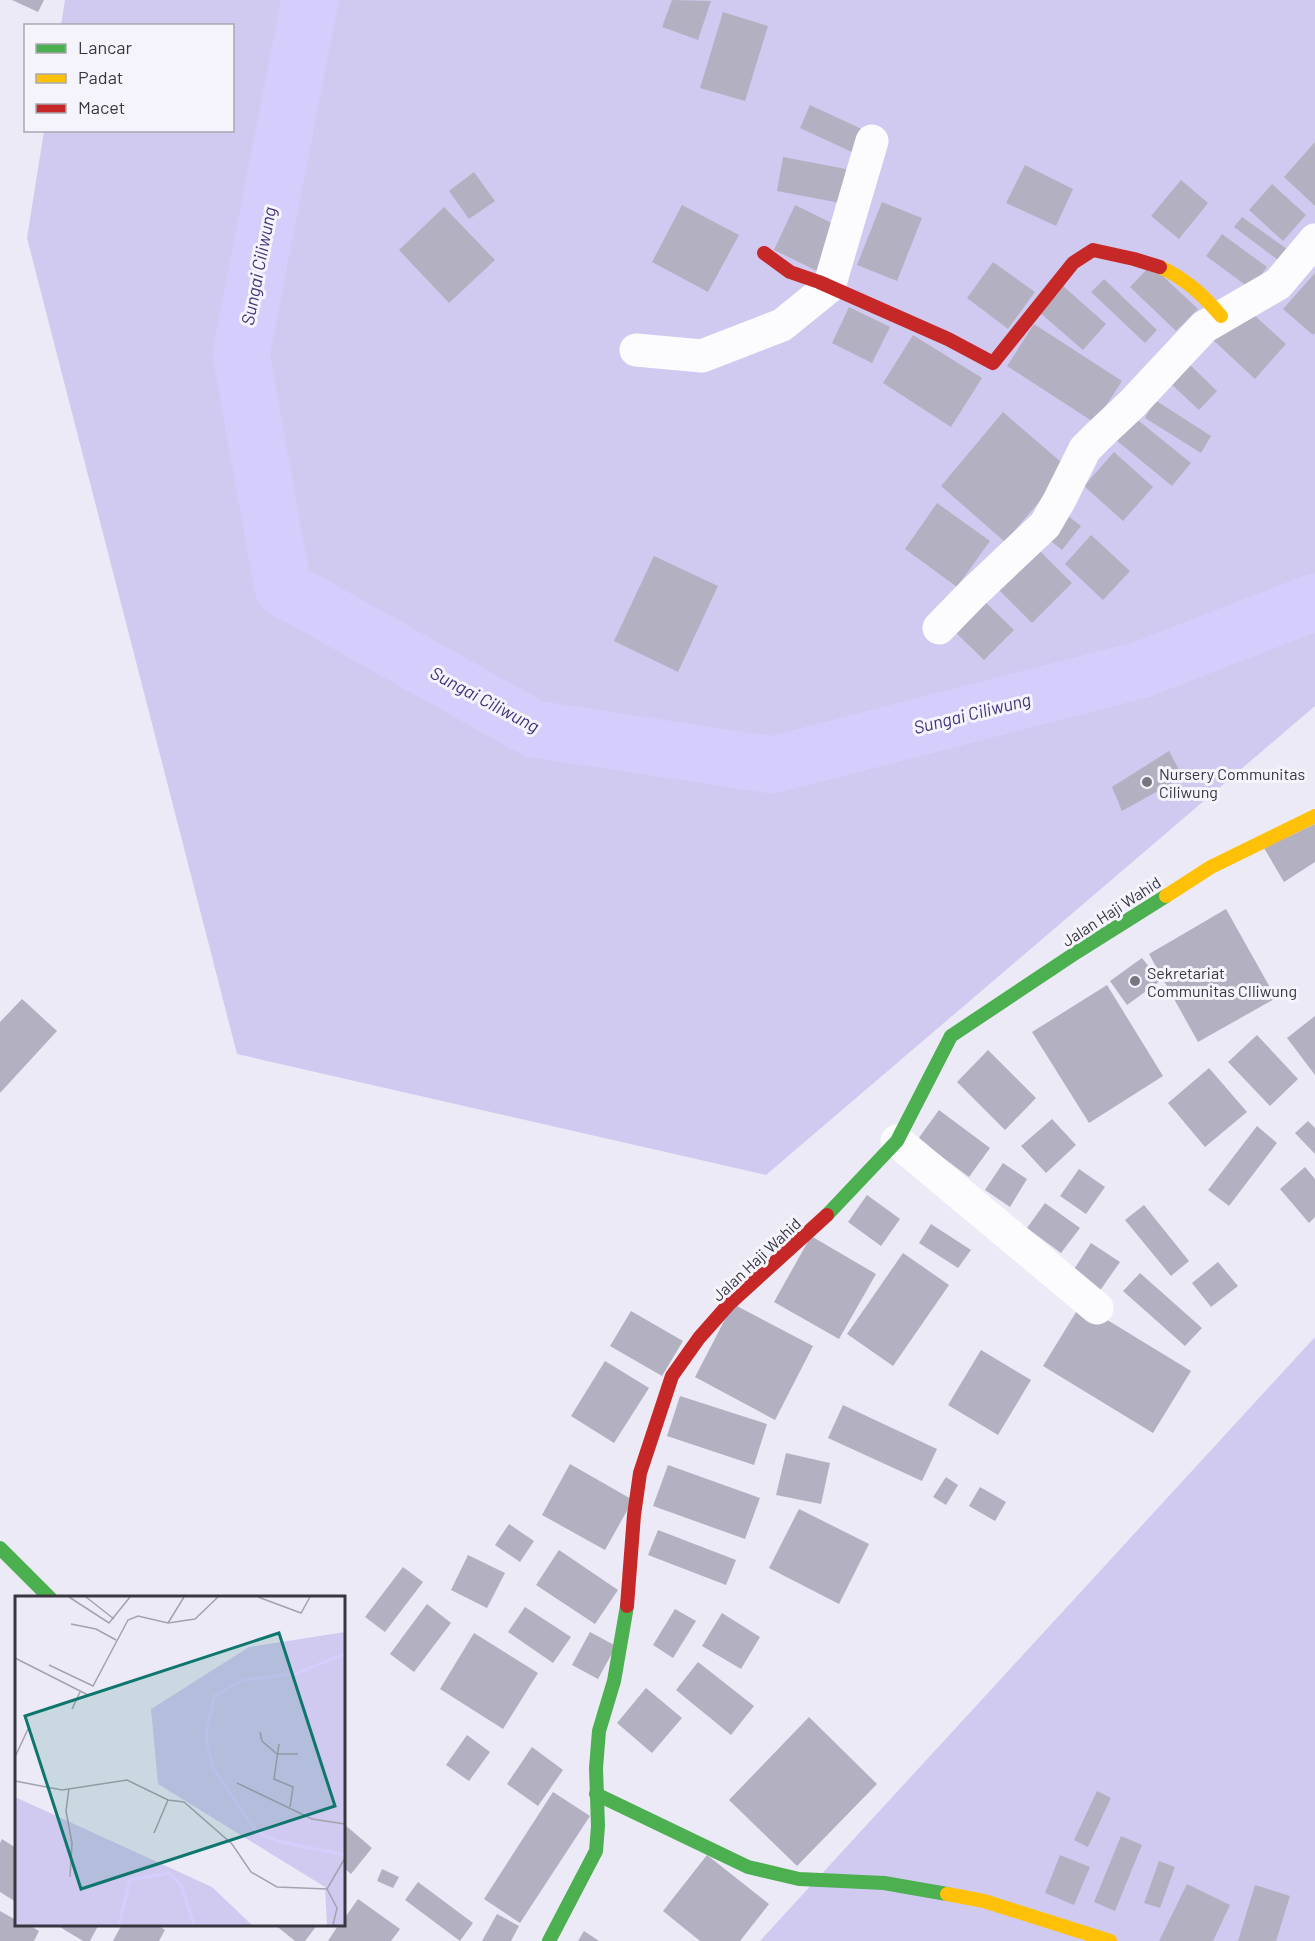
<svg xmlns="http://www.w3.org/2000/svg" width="1315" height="1941" font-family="Barlow,sans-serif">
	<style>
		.forest { fill: #d0caf0 }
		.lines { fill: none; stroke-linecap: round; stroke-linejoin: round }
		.river { stroke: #d5cdfc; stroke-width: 57 }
		.building { fill: #b3b1c1 }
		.street { stroke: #fcfcfe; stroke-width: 33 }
		.fast { stroke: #4caf50; stroke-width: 14 }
		.slow { stroke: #ffc107; stroke-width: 14 }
		.jam { stroke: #c62828; stroke-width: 14 }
		.poi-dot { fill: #777680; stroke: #f5f4fd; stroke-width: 2 }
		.labels { text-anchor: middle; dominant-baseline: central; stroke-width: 6; stroke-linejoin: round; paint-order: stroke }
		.poi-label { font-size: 16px; fill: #383740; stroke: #f5f4fd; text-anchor: start }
		.street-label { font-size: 16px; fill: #383740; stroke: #f5f4fd }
		.water-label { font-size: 18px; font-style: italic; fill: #46327a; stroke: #f5f4fd }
		.inset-river { fill: none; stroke: #d5cdfc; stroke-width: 3 }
		.inset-road { fill: none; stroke: #a4a2ad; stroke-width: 1.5 }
		.view { fill: #0f766e; fill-opacity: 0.15; stroke: #0f766e; stroke-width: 3 }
		.inset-edge { fill: none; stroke: #383740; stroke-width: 3 }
	</style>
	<rect width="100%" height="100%" fill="#eceaf6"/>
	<!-- forest -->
	<g class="forest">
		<path d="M 65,0 L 1315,0 L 1315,706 L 766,1175 L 237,1054 L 27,238 L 44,131 L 232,130 L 232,26 L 61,25 Z"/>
		<path d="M 1315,1337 L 1315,1941 L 760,1941 Z"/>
	</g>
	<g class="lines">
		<!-- river -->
		<path class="river" d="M 310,0 L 241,354 L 283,588 L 534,729 L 772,765 L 1140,670 L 1315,602"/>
	</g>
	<!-- building -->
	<g class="building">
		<path d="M 12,0 L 44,0 L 38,12 Z"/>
		<path d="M 672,0 L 711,1 L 698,40 L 662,27 Z"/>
		<path d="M 723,12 L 768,26 L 745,101 L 700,88 Z"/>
		<path d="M 810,105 L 866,131 L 856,154 L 800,128 Z"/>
		<path d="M 1315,142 L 1315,206 L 1284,177 Z"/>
		<path d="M 783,157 L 846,169 L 840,203 L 777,191 Z"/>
		<path d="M 1025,165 L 1073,189 L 1056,226 L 1006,203 Z"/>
		<path d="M 474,172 L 495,201 L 469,219 L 449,191 Z"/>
		<path d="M 1181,180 L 1208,203 L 1179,239 L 1151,216 Z"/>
		<path d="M 1272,184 L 1306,215 L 1283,241 L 1249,210 Z"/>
		<path d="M 882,202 L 922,218 L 897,281 L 857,265 Z"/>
		<path d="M 682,205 L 739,235 L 708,292 L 652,262 Z"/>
		<path d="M 795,205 L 844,229 L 823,274 L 774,250 Z"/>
		<path d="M 444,207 L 495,260 L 449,303 L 399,250 Z"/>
		<path d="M 1242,217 L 1294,254 L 1286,266 L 1234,227 Z"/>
		<path d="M 1222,234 L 1267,267 L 1251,289 L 1206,256 Z"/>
		<path d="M 993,262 L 1035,292 L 1008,329 L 967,298 Z"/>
		<path d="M 1151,265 L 1198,309 L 1176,331 L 1130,287 Z"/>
		<path d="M 1315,273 L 1315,333 L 1313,335 L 1283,309 Z"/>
		<path d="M 1104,279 L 1157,330 L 1145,343 L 1091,292 Z"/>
		<path d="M 1062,285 L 1106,324 L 1083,350 L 1039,312 Z"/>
		<path d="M 1244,306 L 1286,344 L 1255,379 L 1213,340 Z"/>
		<path d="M 849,307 L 890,327 L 872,363 L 832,343 Z"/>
		<path d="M 1034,324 L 1122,381 L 1095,423 L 1007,366 Z"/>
		<path d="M 913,335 L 982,378 L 951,427 L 883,383 Z"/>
		<path d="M 1189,364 L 1217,391 L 1199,410 L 1170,383 Z"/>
		<path d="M 1155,400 L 1211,436 L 1201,453 L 1145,418 Z"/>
		<path d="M 1003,412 L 1068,468 L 1005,542 L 941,486 Z"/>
		<path d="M 1134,417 L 1191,463 L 1172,486 L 1116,440 Z"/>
		<path d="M 1114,452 L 1153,487 L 1123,521 L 1084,486 Z"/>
		<path d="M 937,503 L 990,541 L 957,587 L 905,549 Z"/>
		<path d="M 1063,512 L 1081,526 L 1062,550 L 1044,536 Z"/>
		<path d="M 1091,535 L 1130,571 L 1103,600 L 1065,564 Z"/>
		<path d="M 1035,546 L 1072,583 L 1032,623 L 995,586 Z"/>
		<path d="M 654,556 L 718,586 L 678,672 L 614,641 Z"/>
		<path d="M 978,595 L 1014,630 L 984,660 L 948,625 Z"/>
		<path d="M 1169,751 L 1183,777 L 1122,811 L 1112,787 Z"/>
		<path d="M 1315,824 L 1315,862 L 1284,882 L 1264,848 Z"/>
		<path d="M 1226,909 L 1276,998 L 1198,1042 L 1149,954 Z"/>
		<path d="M 1142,958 L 1160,981 L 1127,1005 L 1110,981 Z"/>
		<path d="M 1107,985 L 1163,1076 L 1089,1123 L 1032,1032 Z"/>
		<path d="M 22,999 L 57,1031 L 0,1093 L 0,1022 Z"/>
		<path d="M 1315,1016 L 1315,1075 L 1287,1038 Z"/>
		<path d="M 1257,1035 L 1298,1079 L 1270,1106 L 1228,1062 Z"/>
		<path d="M 988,1050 L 1036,1098 L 1005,1130 L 957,1082 Z"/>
		<path d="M 1209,1068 L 1247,1112 L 1205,1147 L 1168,1103 Z"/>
		<path d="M 939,1110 L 990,1148 L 969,1177 L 918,1139 Z"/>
		<path d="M 1052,1119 L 1076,1145 L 1046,1173 L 1021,1146 Z"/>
		<path d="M 1308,1121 L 1315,1128 L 1315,1154 L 1295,1133 Z"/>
		<path d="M 1257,1126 L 1277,1143 L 1229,1206 L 1208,1190 Z"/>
		<path d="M 1003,1163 L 1027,1179 L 1010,1207 L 985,1190 Z"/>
		<path d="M 1305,1167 L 1315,1179 L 1315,1217 L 1309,1223 L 1280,1189 Z"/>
		<path d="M 1079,1169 L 1105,1187 L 1086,1214 L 1060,1196 Z"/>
		<path d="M 867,1195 L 900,1219 L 881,1246 L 848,1222 Z"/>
		<path d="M 1045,1203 L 1080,1228 L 1061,1253 L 1027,1228 Z"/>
		<path d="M 1144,1205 L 1189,1261 L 1171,1276 L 1125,1220 Z"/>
		<path d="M 931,1224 L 971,1250 L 958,1268 L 919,1243 Z"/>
		<path d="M 811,1236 L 876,1274 L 839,1339 L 774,1302 Z"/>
		<path d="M 1091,1243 L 1120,1262 L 1099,1292 L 1071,1274 Z"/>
		<path d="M 903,1253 L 949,1285 L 893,1366 L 847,1334 Z"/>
		<path d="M 1218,1262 L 1238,1286 L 1211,1307 L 1192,1283 Z"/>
		<path d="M 1140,1273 L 1202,1328 L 1185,1346 L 1123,1291 Z"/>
		<path d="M 733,1304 L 813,1346 L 775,1420 L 695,1377 Z"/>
		<path d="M 1081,1304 L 1191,1371 L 1153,1433 L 1043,1366 Z"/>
		<path d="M 631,1311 L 683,1341 L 662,1376 L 610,1346 Z"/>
		<path d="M 981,1350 L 1031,1380 L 998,1435 L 948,1405 Z"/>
		<path d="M 605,1361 L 649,1388 L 614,1443 L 571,1416 Z"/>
		<path d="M 680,1396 L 767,1424 L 754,1465 L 667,1436 Z"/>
		<path d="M 843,1405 L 937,1449 L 922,1481 L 828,1438 Z"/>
		<path d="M 786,1453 L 830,1463 L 821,1504 L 776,1495 Z"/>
		<path d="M 570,1464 L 633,1500 L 605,1550 L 542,1515 Z"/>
		<path d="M 668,1465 L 760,1498 L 745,1539 L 653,1506 Z"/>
		<path d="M 946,1477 L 958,1485 L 946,1505 L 933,1497 Z"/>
		<path d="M 980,1487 L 1006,1502 L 995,1521 L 969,1506 Z"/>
		<path d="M 799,1509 L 869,1544 L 839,1604 L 769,1568 Z"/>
		<path d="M 509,1524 L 534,1541 L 520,1562 L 495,1545 Z"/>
		<path d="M 658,1530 L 736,1560 L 726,1585 L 648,1555 Z"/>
		<path d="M 559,1550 L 618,1590 L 595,1624 L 536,1585 Z"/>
		<path d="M 468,1555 L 505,1573 L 487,1608 L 451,1590 Z"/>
		<path d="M 403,1567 L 423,1582 L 385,1632 L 365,1617 Z"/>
		<path d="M 427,1604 L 451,1623 L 414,1672 L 390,1654 Z"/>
		<path d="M 525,1607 L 571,1637 L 553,1663 L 508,1632 Z"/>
		<path d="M 675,1609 L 696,1621 L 673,1658 L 653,1645 Z"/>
		<path d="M 722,1613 L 760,1637 L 741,1669 L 702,1646 Z"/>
		<path d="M 590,1632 L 616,1646 L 598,1679 L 572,1665 Z"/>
		<path d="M 474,1633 L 538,1673 L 503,1729 L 440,1689 Z"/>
		<path d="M 698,1662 L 754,1706 L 731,1735 L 676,1690 Z"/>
		<path d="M 646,1688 L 682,1718 L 652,1753 L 617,1723 Z"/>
		<path d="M 809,1717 L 877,1784 L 797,1866 L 729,1800 Z"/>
		<path d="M 467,1735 L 490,1752 L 469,1781 L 446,1765 Z"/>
		<path d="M 532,1747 L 563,1770 L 538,1806 L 507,1784 Z"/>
		<path d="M 1097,1791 L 1111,1798 L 1088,1847 L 1074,1840 Z"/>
		<path d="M 553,1792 L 590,1816 L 520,1923 L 484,1899 Z"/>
		<path d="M 344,1824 L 372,1848 L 351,1874 L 344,1868 Z"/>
		<path d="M 1121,1836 L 1142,1845 L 1115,1911 L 1094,1902 Z"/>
		<path d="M 2,1839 L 16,1848 L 16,1902 L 0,1892 L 0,1843 Z"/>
		<path d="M 707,1855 L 769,1904 L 740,1941 L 700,1941 L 663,1911 Z"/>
		<path d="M 1060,1855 L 1090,1867 L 1074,1905 L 1045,1893 Z"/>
		<path d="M 1159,1861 L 1175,1867 L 1160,1908 L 1144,1903 Z"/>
		<path d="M 382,1869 L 399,1877 L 393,1888 L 377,1881 Z"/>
		<path d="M 418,1882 L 473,1923 L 460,1941 L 405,1900 Z"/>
		<path d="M 1187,1884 L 1230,1905 L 1213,1941 L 1159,1941 Z"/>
		<path d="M 1255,1885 L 1290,1896 L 1276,1941 L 1238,1941 Z"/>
		<path d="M 358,1899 L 400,1929 L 391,1941 L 328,1941 L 339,1924 L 344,1924 L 344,1919 Z"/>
		<path d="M 0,1911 L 16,1920 L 16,1924 L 27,1924 L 39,1931 L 34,1941 L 0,1941 Z"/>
		<path d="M 497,1914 L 519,1926 L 511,1941 L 482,1941 Z"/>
		<path d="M 55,1924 L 99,1924 L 90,1941 L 83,1941 Z"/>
		<path d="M 122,1924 L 155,1924 L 165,1930 L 159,1941 L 113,1941 Z"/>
		<path d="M 274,1924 L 318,1924 L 305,1941 L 295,1941 Z"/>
		<path d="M 584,1931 L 599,1941 L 578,1941 Z"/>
	</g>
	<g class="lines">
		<!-- street -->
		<g class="street">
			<path d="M 636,350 L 702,356 L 782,325 L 829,287 L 872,141"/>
			<path d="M 939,628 L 972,594 L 1045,525 L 1059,501 L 1085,449 L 1097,437 L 1132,404 L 1204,327 L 1278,284 L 1315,240"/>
			<path d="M 897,1141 L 1097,1308"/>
		</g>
		<!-- fast -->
		<g class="fast">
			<path d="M 827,1215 L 897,1141 L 951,1036 L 1077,952 L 1166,896"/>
			<path d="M 0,1548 L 50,1598"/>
			<path d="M 596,1794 L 748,1867 L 799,1879 L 884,1883 L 947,1894"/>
			<path d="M 549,1941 L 596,1851 L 598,1826 L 596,1768 L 599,1731 L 614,1681 L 627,1606"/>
		</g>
		<!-- slow -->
		<g class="slow">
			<path d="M 1160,267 C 1186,279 1203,295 1221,316"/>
			<path d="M 1166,896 L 1211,867 L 1315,816"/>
			<path d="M 947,1894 L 984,1901 L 1110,1941"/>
		</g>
		<!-- jam -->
		<g class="jam">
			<path d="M 764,253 L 790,272 L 819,282 L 948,339 L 993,363 L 1073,263 L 1093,250 L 1134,259 L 1160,267"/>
			<path d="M 627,1606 L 634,1515 L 640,1473 L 672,1376 L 699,1338 L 729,1304 L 827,1215"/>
		</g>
	</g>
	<!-- markers -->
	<g class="poi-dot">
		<circle cx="1147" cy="782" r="6"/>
		<circle cx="1135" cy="981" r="6"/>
	</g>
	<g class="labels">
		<!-- poi labels -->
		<g class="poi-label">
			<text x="1159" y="773">Nursery Communitas<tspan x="1159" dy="18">Ciliwung</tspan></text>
			<text x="1147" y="972">Sekretariat<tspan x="1147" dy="18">Communitas CIliwung</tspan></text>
		</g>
		<!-- street labels -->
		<g class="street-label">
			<text transform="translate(1111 911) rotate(-33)">Jalan Haji Wahid</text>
			<text transform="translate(756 1259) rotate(-43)">Jalan Haji Wahid</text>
		</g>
		<!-- water labels -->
		<g class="water-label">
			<text transform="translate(258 266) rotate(-79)">Sungai Ciliwung</text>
			<text transform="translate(485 699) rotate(28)">Sungai Ciliwung</text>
			<text transform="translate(972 713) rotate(-14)">Sungai Ciliwung</text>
		</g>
	</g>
	<!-- overview -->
	<g transform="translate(15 1596)">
		<rect width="330" height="330" fill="#eceaf6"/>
		<path d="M 330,36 L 330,329 L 312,329 L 310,291 L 143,188 L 136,113 L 234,51 ZM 0,201 L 197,291 L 237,329 L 0,329 Z" fill="#d0caf0"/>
		<path class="inset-river" d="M 330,58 L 280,78 L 228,84 L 199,100 L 191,138 L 197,171 L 242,236 L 262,245 L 330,259M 104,329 L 115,284 L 153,277 L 166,289 L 179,329"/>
		<path class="inset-road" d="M 54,1 L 94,27 L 115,1M 71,1 L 99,23M 243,1 L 286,17 L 295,1M 153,27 L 169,1M 56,28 L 81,33 L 101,44M 0,62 L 73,99M 34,69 L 78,90 L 113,24 L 123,20 L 153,27 L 180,23 L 203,1M 57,113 L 65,96M 245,136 L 247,145 L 262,158 L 283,158M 264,148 L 259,183 L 278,191 L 275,211M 0,161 L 13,133M 0,185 L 47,194 L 112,184 L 153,204 L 169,206 L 217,248 L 236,276 L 262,291 L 312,293 L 330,262M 222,187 L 297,223 L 330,228M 54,192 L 51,215 L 57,247 L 55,281M 139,237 L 153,204M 312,293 L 322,312 L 318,329"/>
		<path class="view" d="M 264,37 L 320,210 L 66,293 L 10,120 Z"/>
		<rect width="330" height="330" class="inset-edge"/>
	</g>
	<!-- legend -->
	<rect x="24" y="24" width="210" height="108" fill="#f5f4fd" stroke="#a9a8b1" stroke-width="1.5"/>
	<rect x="36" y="44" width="30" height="9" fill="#4caf50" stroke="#a9a8b1" stroke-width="1.5"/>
	<text x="78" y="54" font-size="18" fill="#383740">Lancar</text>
	<rect x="36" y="74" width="30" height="9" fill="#ffc107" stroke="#a9a8b1" stroke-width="1.5"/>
	<text x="78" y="84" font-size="18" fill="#383740">Padat</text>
	<rect x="36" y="104" width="30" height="9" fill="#c62828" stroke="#a9a8b1" stroke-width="1.5"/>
	<text x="78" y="114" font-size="18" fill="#383740">Macet</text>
</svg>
